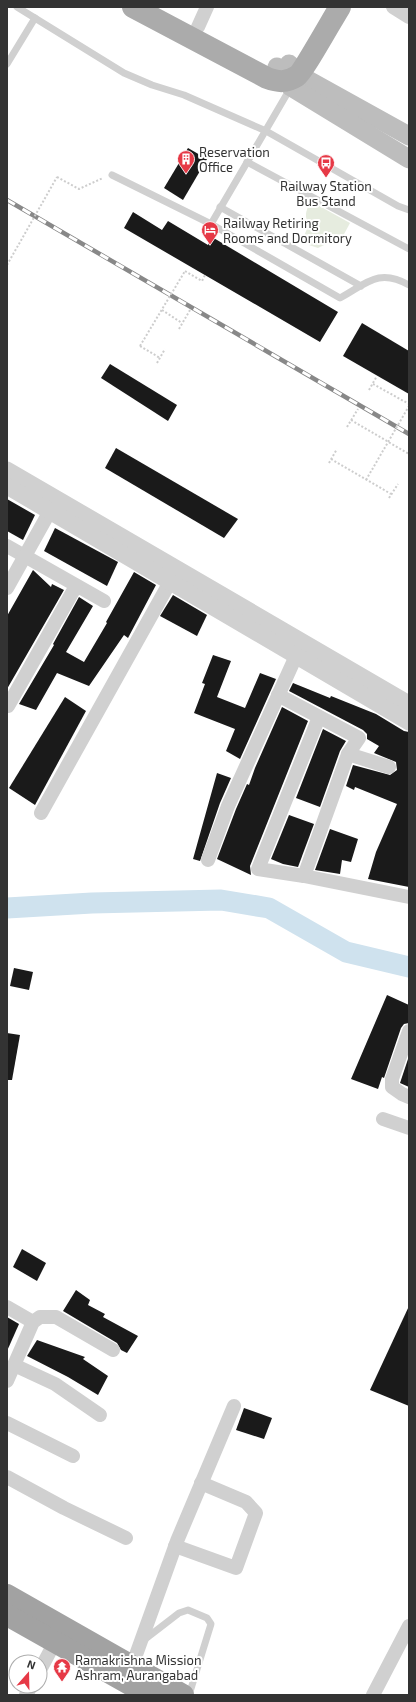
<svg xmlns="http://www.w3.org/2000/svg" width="416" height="1702" font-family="'Exo 2',sans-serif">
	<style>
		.green { fill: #e6ecdf }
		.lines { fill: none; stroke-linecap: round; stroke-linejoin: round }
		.river { stroke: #cfe2ee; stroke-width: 21 }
		.building { fill: #1a1a1a }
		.path { stroke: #cdcdcd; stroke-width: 2; stroke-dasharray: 2 2; stroke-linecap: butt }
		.service { stroke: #d0d0d0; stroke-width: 7 }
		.minor { stroke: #d0d0d0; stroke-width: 14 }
		.tertiary { stroke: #d0d0d0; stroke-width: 17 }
		.secondary { stroke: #bdbdbd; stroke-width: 19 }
		.primary { stroke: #ababab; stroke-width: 22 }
		.trunk { stroke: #a2a2a2; stroke-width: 22 }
		.rail-casing { stroke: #888; stroke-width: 4.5 }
		.rail { stroke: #fff; stroke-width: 3; stroke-dasharray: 9; stroke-linecap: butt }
		.path-bridge { stroke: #cdcdcd; stroke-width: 2; stroke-dasharray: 2 2; stroke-linecap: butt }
		.labels { text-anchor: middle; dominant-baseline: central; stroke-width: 4; stroke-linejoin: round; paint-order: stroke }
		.poi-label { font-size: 13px; fill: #333; stroke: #fff; text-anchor: start }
	</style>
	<rect width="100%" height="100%" fill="#fff"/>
	<!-- green -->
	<path class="green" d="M 314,203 L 350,223 L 343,236 L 332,234 L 326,244 L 318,248 L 309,245 L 304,236 L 309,224 C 304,216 306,212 309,204 Z"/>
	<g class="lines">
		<!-- river -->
		<path class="river" d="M 7,908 L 92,903 L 221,900 L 269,908 L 346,952 L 409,967"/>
	</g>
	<!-- building -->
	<g class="building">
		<path d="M 188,148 L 207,159 L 183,200 L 164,188 Z"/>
		<path d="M 133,212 L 162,230 L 168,221 L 208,245 L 212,237 L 338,312 L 320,342 L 124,228 Z"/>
		<path d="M 362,323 L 409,351 L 409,394 L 343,356 Z"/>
		<path d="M 110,364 L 177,405 L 168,421 L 101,378 Z"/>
		<path d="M 116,448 L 238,519 L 224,538 L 105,468 Z"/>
		<path d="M 7,499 L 35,515 L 23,540 L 7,531 Z"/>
		<path d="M 55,528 L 118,562 L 107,586 L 44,551 Z"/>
		<path d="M 33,570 L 51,587 L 52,584 L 64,590 L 7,689 L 7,616 Z"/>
		<path d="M 134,572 L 156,585 L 128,638 L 124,635 L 89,686 L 57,673 L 36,710 L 19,704 L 54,645 L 53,644 L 79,597 L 93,606 L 66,652 L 84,662 L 107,623 L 106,622 Z"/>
		<path d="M 173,595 L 207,615 L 197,636 L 160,616 Z"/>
		<path d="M 213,655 L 231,661 L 217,697 L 245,708 L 260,673 L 276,679 L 240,759 L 226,751 L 235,729 L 194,713 L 205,684 L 202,683 Z"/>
		<path d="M 293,683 L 330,698 L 331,696 L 376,714 L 404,731 L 409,732 L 409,887 L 368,879 L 376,852 L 397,804 L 355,787 L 354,790 L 346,786 L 353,765 L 390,775 L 397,770 L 396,762 L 374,753 L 379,746 L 367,739 L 367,734 L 363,730 L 289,691 Z"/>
		<path d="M 65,697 L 86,711 L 35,805 L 9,788 Z"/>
		<path d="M 282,707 L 308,721 L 250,866 L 251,875 L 217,859 L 236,809 L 247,784 L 249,785 L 255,768 Z"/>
		<path d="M 323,729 L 346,741 L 340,751 L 320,807 L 296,798 Z"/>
		<path d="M 217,773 L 231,778 L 220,803 L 200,861 L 193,859 Z"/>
		<path d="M 289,815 L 314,824 L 298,867 L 283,864 L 271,859 Z"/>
		<path d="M 330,829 L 358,839 L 351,862 L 342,860 L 340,874 L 315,870 Z"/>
		<path d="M 14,968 L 33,972 L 29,990 L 10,986 Z"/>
		<path d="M 387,995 L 409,1005 L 409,1023 L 404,1024 L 401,1028 L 384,1078 L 382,1077 L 378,1089 L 351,1079 Z"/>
		<path d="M 7,1033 L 20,1035 L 12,1080 L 7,1080 Z"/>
		<path d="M 409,1056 L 409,1087 L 400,1083 Z"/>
		<path d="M 22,1249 L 46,1263 L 37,1281 L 13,1267 Z"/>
		<path d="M 76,1290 L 90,1300 L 88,1305 L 105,1314 L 103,1317 L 138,1336 L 127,1353 L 121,1350 L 117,1343 L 63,1311 Z"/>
		<path d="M 409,1306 L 409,1406 L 370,1390 Z"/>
		<path d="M 7,1317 L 19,1324 L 7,1351 Z"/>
		<path d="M 37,1340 L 85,1357 L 83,1359 L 108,1376 L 98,1395 L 68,1377 L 27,1356 Z"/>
		<path d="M 244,1408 L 272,1418 L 264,1439 L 236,1430 Z"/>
	</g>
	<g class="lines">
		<!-- path -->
		<g class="path">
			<path d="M 57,177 L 79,189 L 103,178"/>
			<path d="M 185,271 L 202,281 L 205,275"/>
			<path d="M 162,310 L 182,323"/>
			<path d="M 179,329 L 190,310"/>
			<path d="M 140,346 L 160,358"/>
			<path d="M 157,363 L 165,349"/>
			<path d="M 373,384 L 409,404"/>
			<path d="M 369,390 L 377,376"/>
			<path d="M 351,420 L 409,454"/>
			<path d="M 347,427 L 358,409"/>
			<path d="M 331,459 L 391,494"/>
			<path d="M 329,463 L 337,449"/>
			<path d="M 389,498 L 398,484"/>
		</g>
		<!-- service -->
		<g class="service">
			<path d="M 17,7 L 124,73 L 152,85 L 184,95 L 266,131 L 398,206 L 409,210"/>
			<path d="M 7,64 L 35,18"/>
			<path d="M 247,162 L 409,249"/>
			<path d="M 112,175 L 211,224 L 340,298 C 367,283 379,268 409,285"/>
			<path d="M 220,207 L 361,286"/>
			<path d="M 211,224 L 291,87"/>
			<path d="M 144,1640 L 179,1613 L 188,1610 L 207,1618 L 211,1624 L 189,1695"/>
		</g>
		<!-- minor -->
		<g class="minor">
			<path d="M 393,7 L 409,17"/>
			<path d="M 198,27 L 207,7"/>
			<path d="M 7,546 L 104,601"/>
			<path d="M 7,588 L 50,511"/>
			<path d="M 278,695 L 359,738 L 348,754 L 304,876 L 409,897"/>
			<path d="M 8,706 L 76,586"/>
			<path d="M 348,754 L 389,767"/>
			<path d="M 41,813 L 170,582"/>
			<path d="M 208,860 L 228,806 L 296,656"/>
			<path d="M 304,876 L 258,869 L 319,717"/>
			<path d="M 409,1031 L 392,1079 L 392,1087 L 402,1094 L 409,1097"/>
			<path d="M 383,1119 L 409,1128"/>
			<path d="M 7,1307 L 33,1322"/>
			<path d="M 14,1365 L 55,1384 L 100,1415"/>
			<path d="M 7,1381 L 33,1322 L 40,1317 L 56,1317 L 113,1350"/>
			<path d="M 7,1423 L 73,1456"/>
			<path d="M 7,1477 L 64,1508 L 126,1538"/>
			<path d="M 175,1546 L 236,1568 L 256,1513 L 246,1502 L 201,1483"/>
			<path d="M 132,1666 L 177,1541 L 234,1406"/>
			<path d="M 40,1670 L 55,1642"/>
			<path d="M 26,1695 L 31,1686"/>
			<path d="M 373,1695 L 409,1626"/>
		</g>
		<!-- tertiary -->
		<g class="tertiary">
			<path d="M 7,470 L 409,704"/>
			<path d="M 7,486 L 409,722"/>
		</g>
		<!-- secondary -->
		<g class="secondary">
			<path d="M 289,64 L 299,75 L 409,136"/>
			<path d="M 277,67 L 286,82 L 291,87 L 409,159"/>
		</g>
		<!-- primary -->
		<path class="primary" d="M 133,7 L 267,78 C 278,82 286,83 297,76 C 303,72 333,18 340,7"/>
		<!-- trunk -->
		<g class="trunk">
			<path d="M 7,1595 L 183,1695"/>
			<path d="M 7,1615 L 149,1695"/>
		</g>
		<!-- rail casing -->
		<g class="rail-casing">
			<path id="rail" d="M 7,200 L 409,434"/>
		</g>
		<!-- rail -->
		<use href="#rail" class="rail"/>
		<!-- path-bridge -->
		<g class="path-bridge">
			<path d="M 7,265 L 57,177"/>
			<path d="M 140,346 L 185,271"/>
			<path d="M 366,480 L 409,406"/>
		</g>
	</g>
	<!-- icons -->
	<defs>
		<g id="building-pin" transform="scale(0.9)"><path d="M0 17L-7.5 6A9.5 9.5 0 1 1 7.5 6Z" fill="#e63946" stroke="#fff"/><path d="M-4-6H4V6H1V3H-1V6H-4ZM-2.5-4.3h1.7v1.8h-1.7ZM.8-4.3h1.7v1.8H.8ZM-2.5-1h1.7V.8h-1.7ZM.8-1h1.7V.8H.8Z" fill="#fff"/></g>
		<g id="bus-pin" transform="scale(0.9)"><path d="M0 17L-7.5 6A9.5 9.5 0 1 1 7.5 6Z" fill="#e63946" stroke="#fff"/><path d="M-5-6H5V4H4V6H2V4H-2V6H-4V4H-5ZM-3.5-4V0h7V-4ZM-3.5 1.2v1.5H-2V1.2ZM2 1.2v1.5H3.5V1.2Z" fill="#fff"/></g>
		<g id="hotel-pin" transform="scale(0.9)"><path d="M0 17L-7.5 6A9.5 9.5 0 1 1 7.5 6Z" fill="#e63946" stroke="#fff"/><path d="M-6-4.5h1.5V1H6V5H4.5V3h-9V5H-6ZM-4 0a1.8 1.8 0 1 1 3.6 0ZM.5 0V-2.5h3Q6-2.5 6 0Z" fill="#fff"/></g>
		<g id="temple-pin" transform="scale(0.9)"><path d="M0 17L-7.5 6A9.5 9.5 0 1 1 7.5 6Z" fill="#e63946" stroke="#fff"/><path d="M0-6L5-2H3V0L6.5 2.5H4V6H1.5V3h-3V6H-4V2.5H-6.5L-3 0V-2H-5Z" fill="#fff"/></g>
	</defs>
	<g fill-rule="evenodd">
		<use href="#building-pin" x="186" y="159"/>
		<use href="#bus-pin" x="326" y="163"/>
		<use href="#hotel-pin" x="210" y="230"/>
		<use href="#temple-pin" x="62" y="1667"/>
	</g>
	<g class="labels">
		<!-- poi labels -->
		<g class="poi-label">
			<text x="199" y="152">Reservation<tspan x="199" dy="15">Office</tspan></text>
			<text x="326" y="186" text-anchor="middle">Railway Station<tspan x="326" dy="15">Bus Stand</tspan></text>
			<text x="223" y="223">Railway Retiring<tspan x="223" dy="15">Rooms and Dormitory</tspan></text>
			<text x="75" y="1660">Ramakrishna Mission<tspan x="75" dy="15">Ashram, Aurangabad</tspan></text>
		</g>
	</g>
	<!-- border -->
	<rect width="416" height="1702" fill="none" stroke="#333333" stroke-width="16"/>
	<!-- north arrow -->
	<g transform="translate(28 1674) rotate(20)"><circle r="19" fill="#ffffff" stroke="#adadad"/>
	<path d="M0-3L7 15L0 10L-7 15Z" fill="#e63946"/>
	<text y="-6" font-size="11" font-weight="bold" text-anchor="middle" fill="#333333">N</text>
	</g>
</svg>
